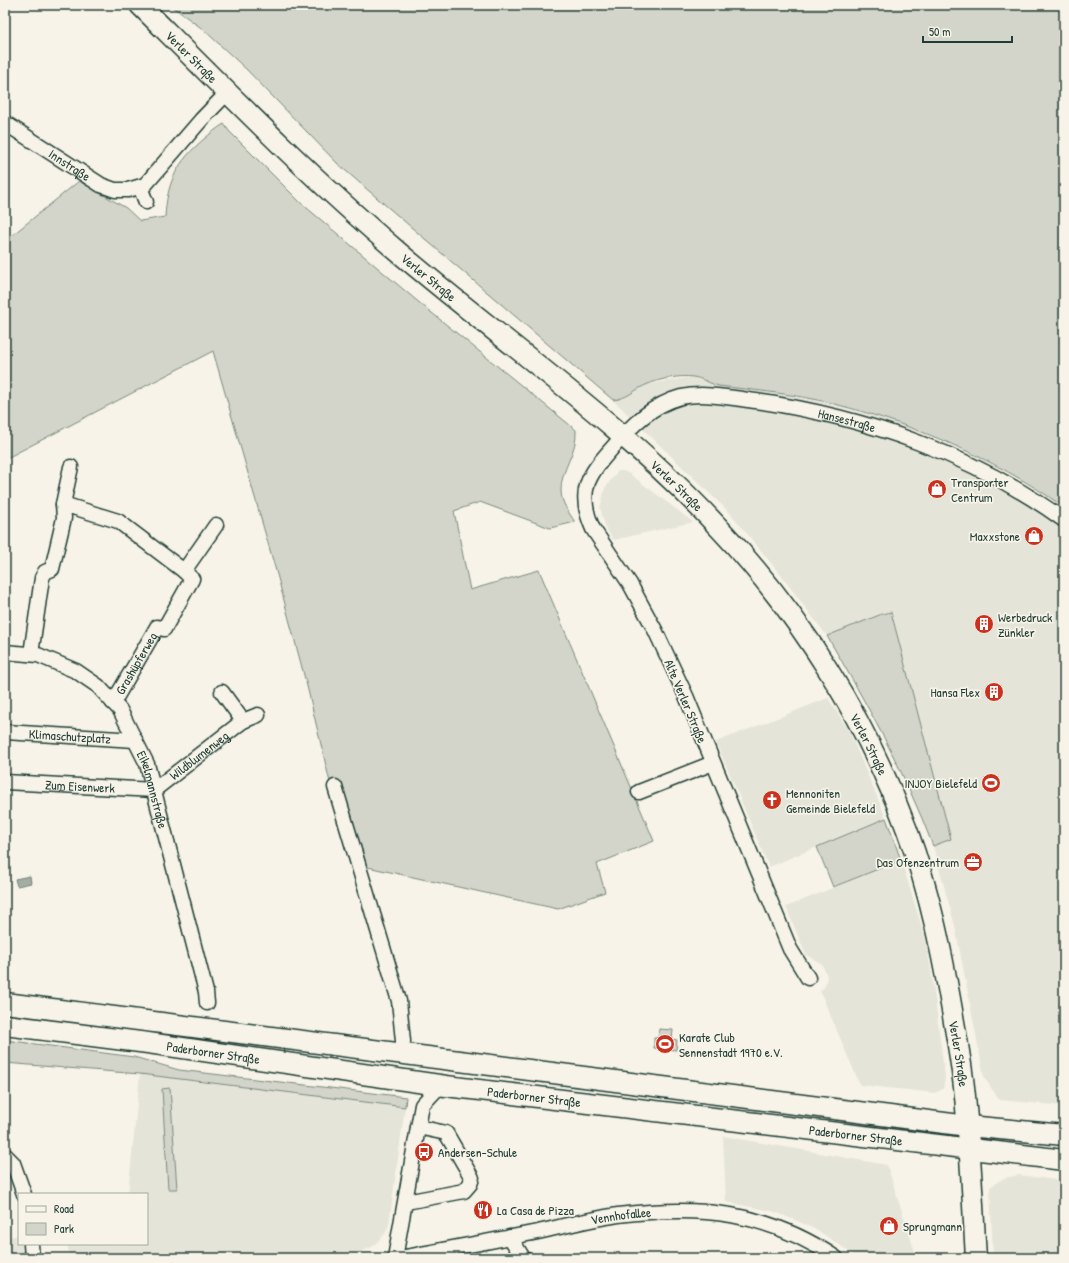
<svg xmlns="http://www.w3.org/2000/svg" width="1069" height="1263" font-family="'Patrick Hand',sans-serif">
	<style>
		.built { fill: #e5e4d9 }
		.green { fill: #d3d5ca; stroke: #79897f }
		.water { fill: #a4ada3; stroke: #6f8077 }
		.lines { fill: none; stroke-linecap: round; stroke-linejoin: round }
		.minor-casing { stroke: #1f3d34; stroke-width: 17 }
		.secondary-casing { stroke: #1f3d34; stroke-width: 23 }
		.minor { stroke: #f7f3e8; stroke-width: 14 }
		.secondary { stroke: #f7f3e8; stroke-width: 20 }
		.labels { text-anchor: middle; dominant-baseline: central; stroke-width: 3.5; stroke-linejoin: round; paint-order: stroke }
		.street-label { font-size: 13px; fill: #1f3d34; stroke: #f7f3e8 }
		.poi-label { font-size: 13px; fill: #1f3d34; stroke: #f7f3e8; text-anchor: start }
	</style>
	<rect width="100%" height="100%" fill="#f7f3e8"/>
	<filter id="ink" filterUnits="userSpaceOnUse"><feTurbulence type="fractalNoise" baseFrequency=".025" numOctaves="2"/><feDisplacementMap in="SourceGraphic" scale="8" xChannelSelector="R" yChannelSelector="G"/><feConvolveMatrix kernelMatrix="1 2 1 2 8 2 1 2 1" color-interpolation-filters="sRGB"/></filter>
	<g filter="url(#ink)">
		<!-- built -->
		<g class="built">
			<path d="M 693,377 L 716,385 L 782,394 L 818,401 L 900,424 L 983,460 L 1064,507 L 1064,1106 L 999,1100 L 984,1077 L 955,926 L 933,846 L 951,839 L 891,612 L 882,614 L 827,636 L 780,574 L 731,514 L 613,400 L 622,399 L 648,384 Z"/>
			<path d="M 618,471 L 624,471 L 631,475 L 693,522 L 614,540 L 606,529 L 600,508 L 605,488 Z"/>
			<path d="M 828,698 L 849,731 L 886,818 L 769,867 L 716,742 Z"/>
			<path d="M 901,860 L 925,937 L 932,976 L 945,1078 L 943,1089 L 935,1093 L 860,1085 L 820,991 L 825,986 L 827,976 L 822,964 L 806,955 L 786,907 Z"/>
			<path d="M 140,1074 L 405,1107 L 389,1224 L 385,1234 L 372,1247 L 360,1252 L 326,1258 L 70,1258 L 67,1244 L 147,1244 L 147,1194 L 128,1194 Z"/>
			<path d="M 723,1136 L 887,1165 L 917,1258 L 859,1258 L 820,1232 L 800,1222 L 772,1211 L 726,1202 Z"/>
			<path d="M 1019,1175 L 1064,1181 L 1064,1258 L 993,1258 L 990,1187 L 1004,1178 Z"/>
			<path d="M 19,1235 L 19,1244 L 23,1244 L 24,1258 L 5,1258 L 5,1238 Z"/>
		</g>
		<!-- green -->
		<g class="green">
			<path d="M 170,5 L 1064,5 L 1064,507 C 992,456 904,420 818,400 C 785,393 752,390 719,386 C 710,384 702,378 693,377 C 680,375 660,379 648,384 C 635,389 627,399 613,400 L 369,191 L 338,164 L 247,70 L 204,30 Z"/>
			<path d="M 224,124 L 229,131 L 301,203 L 416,300 L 576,430 C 578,452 560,470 561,491 C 561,502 569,513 575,522 L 550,528 L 480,502 L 454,511 L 470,590 L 539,570 L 654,841 L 597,864 L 605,892 L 558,909 L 363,866 L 338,816 L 308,690 L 278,578 L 213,351 L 5,459 L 5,241 L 79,181 L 126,208 L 140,221 L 165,217 C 167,182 177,162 204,139 C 210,134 217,128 224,124 Z"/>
			<path d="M 891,612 L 951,839 L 933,846 C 905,772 867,704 827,636 L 882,614 Z"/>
			<path d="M 886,818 L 901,860 L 833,887 L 817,847 Z"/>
			<path d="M 659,1029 L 673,1030 L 672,1039 L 677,1040 L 676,1050 L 654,1048 L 654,1038 L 658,1038 Z"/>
			<path d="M 5,1040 L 134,1057 L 179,1070 L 406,1097 L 405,1107 L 140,1074 L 5,1063 Z"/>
			<path d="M 170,1088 L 177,1189 L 168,1189 L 162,1089 Z"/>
		</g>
		<!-- water -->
		<path class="water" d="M 30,876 L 31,883 L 17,886 L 15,879 Z"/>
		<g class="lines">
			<!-- minor casing -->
			<g class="minor-casing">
				<g id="minor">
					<path id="s1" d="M 5,123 L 101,185 L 115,190 L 128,190 L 145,185 L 201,120 L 228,92"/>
					<path d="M 140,187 L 146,202"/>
					<path d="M 63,504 L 71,467"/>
					<path id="s2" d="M 5,652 L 38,655 L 76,671 L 98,686 L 120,710 L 147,764 L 206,992 L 207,1003"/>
					<path d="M 31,654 L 42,578 L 45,572 L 52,569 L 64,518 L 63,504 L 118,521 L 184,571 L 216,525"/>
					<path d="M 222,692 L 243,721"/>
					<path id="s3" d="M 113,703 L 157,627 L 164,629 L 192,579 L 184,571"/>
					<path id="s4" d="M 5,732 L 135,740"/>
					<path id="s5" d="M 5,782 L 154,790 L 243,721 L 258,715"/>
					<path d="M 335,787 L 399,1001 L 403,1041 L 402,1055"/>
					<path d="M 639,792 L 713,763"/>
					<path id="s6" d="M 808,978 L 790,949 L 686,696 L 655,630 L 630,584 L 593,529 C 576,491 588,475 614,446 C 633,424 652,405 681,397 C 705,392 732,398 756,401 C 866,417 974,455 1064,520"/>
					<path d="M 5,1155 L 13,1163 L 24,1194"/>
					<path d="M 406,1202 L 464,1191 L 470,1184 L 472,1178 L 446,1133 L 418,1127"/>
					<path d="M 510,1237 L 523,1258"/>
					<path d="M 31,1244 L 32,1258"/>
					<path d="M 395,1258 L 422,1105 L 436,1090 L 446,1086"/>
					<path id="s7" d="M 401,1258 C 446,1249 492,1241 538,1232 C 564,1226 591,1219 618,1215 C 700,1205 766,1211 836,1258"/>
				</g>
			</g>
			<!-- secondary casing -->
			<g class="secondary-casing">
				<g id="secondary">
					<path id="s8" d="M 140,5 C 224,89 307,174 397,251 C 505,343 624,425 720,529 C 801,615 866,720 907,830 C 930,892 943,957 954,1022 C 959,1050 964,1079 966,1108 C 971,1158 973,1208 976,1258"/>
					<path d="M 5,1003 L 968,1126 L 1064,1135"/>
					<path id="s9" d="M 5,1025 L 148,1043 L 446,1086 L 1064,1160"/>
				</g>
			</g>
			<!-- minor -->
			<use href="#minor" class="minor"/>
			<!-- secondary -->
			<use href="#secondary" class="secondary"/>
		</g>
	</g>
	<!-- icons -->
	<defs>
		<g id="shop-disc" transform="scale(1)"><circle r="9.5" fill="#c8321e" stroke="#f7f3e8"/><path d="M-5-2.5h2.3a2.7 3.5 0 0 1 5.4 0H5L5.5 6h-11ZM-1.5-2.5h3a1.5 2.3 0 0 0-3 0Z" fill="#fff"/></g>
		<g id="building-disc" transform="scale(1)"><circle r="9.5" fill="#c8321e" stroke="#f7f3e8"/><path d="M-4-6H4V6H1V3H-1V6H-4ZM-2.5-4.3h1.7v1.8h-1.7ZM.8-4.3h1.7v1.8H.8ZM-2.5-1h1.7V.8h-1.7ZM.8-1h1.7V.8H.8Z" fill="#fff"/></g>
		<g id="stadium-disc" transform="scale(1)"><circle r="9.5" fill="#c8321e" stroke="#f7f3e8"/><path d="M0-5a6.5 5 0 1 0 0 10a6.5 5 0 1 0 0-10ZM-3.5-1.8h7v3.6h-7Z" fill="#fff"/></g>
		<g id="church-disc" transform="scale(1)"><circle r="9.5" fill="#c8321e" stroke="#f7f3e8"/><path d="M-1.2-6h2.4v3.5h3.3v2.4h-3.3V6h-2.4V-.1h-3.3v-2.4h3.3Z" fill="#fff"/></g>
		<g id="office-disc" transform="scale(1)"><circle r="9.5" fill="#c8321e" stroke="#f7f3e8"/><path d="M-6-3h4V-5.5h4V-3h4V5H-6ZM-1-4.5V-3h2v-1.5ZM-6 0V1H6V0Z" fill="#fff"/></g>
		<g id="bus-disc" transform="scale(1)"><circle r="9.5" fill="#c8321e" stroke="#f7f3e8"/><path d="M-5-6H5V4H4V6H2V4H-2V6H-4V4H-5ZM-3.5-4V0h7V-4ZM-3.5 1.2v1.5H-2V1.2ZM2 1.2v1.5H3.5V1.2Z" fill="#fff"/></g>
		<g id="restaurant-disc" transform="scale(1)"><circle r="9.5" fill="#c8321e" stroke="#f7f3e8"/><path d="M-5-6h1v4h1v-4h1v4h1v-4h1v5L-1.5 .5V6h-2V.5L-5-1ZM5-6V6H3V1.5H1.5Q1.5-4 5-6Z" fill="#fff"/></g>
	</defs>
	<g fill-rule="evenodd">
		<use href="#shop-disc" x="937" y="489"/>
		<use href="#shop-disc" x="1034" y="536"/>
		<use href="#building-disc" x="984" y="624"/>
		<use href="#building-disc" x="994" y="692"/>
		<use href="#stadium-disc" x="991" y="783"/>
		<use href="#church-disc" x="772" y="800"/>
		<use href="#office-disc" x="973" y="862"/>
		<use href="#stadium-disc" x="665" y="1044"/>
		<use href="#bus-disc" x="424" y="1152"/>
		<use href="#restaurant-disc" x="483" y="1210"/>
		<use href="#shop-disc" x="889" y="1226"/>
	</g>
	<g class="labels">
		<!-- street labels -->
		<g class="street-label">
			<text stroke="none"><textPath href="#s8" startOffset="73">Verler Straße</textPath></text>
			<text stroke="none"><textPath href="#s1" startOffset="77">Innstraße</textPath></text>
			<text stroke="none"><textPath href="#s8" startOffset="397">Verler Straße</textPath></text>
			<text stroke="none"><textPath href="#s6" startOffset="845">Hansestraße</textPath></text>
			<text stroke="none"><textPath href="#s8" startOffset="721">Verler Straße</textPath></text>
			<text stroke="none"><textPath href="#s3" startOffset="46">Grashüpferweg</textPath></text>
			<text transform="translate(686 701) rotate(67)">Alte Verler Straße</text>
			<text stroke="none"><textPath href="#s4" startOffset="65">Klimaschutzplatz</textPath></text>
			<text stroke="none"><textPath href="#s8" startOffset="1045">Verler Straße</textPath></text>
			<text stroke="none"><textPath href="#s5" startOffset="206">Wildblumenweg</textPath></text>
			<text stroke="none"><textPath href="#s5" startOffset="75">Zum Eisenwerk</textPath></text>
			<text stroke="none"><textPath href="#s2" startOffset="220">Eikelmannstraße</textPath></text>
			<text stroke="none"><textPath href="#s9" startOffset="210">Paderborner Straße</textPath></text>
			<text stroke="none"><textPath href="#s8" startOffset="1369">Verler Straße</textPath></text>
			<text stroke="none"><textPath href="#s9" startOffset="534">Paderborner Straße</textPath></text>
			<text stroke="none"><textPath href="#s9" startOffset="858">Paderborner Straße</textPath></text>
			<text stroke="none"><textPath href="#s7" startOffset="224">Vennhofallee</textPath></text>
		</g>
		<!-- poi labels -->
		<g class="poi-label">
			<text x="951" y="482">Transporter<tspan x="951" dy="15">Centrum</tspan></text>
			<text x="1020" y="536" text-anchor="end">Maxxstone</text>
			<text x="998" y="617">Werbedruck<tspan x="998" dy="15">Zünkler</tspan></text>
			<text x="980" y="692" text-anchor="end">Hansa Flex</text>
			<text x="977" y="783" text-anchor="end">INJOY Bielefeld</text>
			<text x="786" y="793">Mennoniten<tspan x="786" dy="15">Gemeinde Bielefeld</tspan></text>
			<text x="959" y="862" text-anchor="end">Das Ofenzentrum</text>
			<text x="679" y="1037">Karate Club<tspan x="679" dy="15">Sennenstadt 1970 e.V.</tspan></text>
			<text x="438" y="1152">Andersen-Schule</text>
			<text x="497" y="1210">La Casa de Pizza</text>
			<text x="903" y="1226">Sprungmann</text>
		</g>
	</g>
	<!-- margin -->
	<rect width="1069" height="1263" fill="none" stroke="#f7f3e8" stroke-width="20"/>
	<rect x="10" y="10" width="1049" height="1243" fill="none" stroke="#1f3d34" stroke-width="1.5" filter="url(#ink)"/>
	<!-- legend -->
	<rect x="18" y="1193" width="130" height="52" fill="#f7f3e8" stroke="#a1aaa0"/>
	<rect x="26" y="1206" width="20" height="6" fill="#f7f3e8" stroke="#a1aaa0"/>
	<text x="54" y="1213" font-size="12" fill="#1f3d34">Road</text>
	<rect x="26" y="1223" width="20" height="12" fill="#d3d5ca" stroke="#a1aaa0"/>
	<text x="54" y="1233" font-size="12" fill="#1f3d34">Park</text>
	<!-- scale -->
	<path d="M923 36v6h89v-6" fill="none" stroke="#1f3d34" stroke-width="2"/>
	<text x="929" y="36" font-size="12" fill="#1f3d34" stroke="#f7f3e8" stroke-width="3" paint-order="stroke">50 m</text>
</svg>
